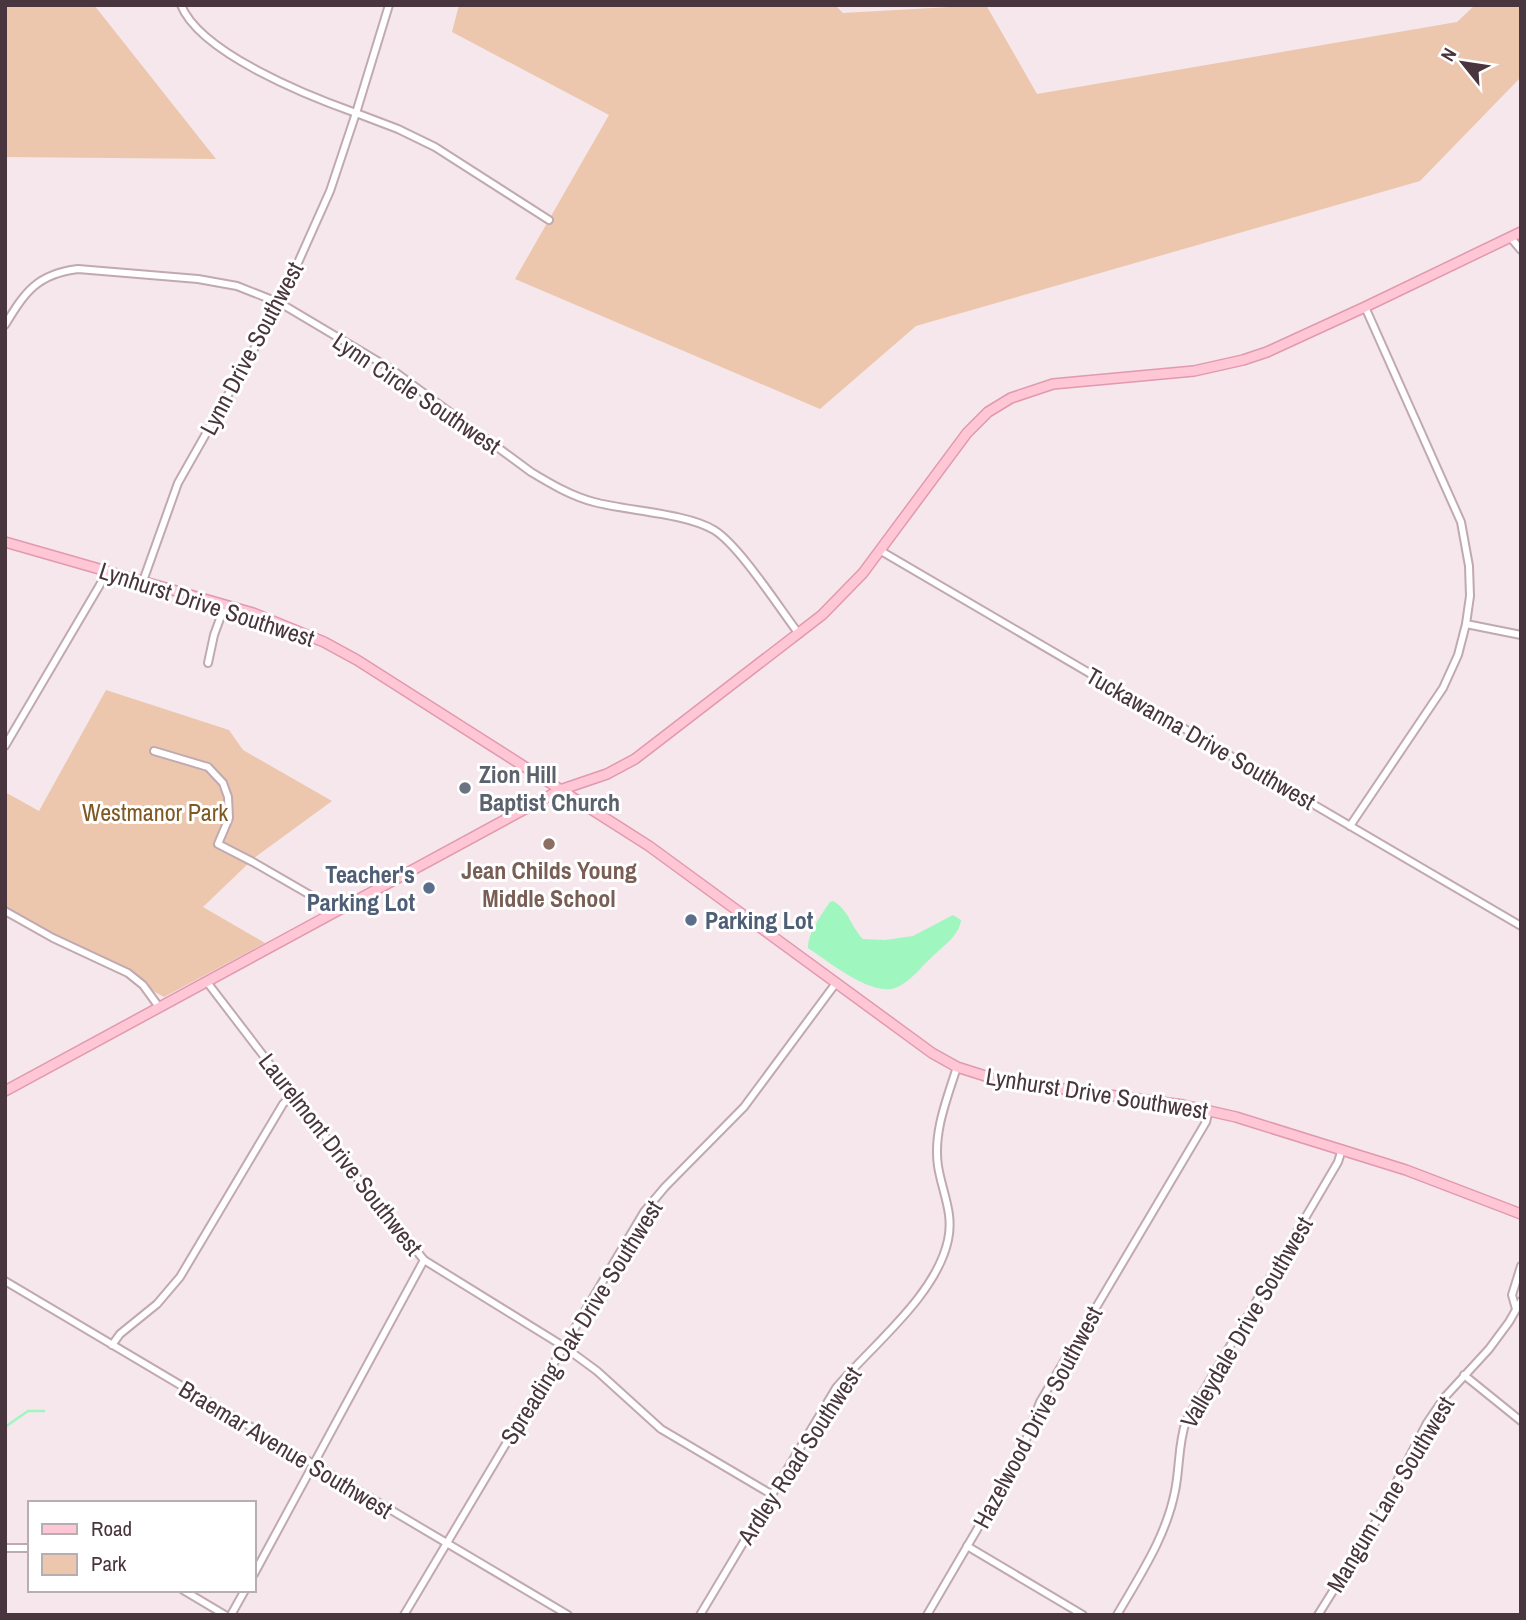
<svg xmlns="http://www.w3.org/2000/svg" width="1526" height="1620" font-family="'Archivo Narrow',sans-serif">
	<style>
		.green { fill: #ecc7ad }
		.water { fill: #9ff6bf }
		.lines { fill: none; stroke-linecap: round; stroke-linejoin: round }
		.stream { stroke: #9ff6bf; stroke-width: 2.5 }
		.street-casing { stroke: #c1a9b2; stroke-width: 10 }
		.secondary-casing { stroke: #e199af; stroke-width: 12 }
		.street { stroke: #fff; stroke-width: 6 }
		.secondary { stroke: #ffc7d6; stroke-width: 9 }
		.worship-dot { fill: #6b7280; stroke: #fff; stroke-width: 2.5 }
		.education-dot { fill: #8d6e63; stroke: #fff; stroke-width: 2.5 }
		.service-dot { fill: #5c6f8a; stroke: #fff; stroke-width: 2.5 }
		.labels { text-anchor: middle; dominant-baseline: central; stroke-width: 6; stroke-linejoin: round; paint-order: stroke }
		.street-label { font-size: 24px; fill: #49353d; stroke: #fff }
		.worship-label { font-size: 24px; font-weight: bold; fill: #5b616d; stroke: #fff; text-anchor: start }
		.park-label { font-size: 24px; fill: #7f5923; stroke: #fff }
		.education-label { font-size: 24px; font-weight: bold; fill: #785e54; stroke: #fff }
		.service-label { font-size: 24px; font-weight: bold; fill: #4e5e75; stroke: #fff; text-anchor: end }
	</style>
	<rect width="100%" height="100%" fill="#f5e7ec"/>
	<!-- green -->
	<g class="green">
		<path d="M 5,5 L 94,5 L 216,159 L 5,157 Z"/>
		<path d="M 459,5 L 835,5 L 843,13 L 986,5 L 1037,94 L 1457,22 L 1475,5 L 1521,5 L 1521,77 L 1420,181 L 916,326 L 820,409 L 515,279 L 609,115 L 452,32 Z"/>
		<path d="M 106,690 L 229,730 L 243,750 L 332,801 L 254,858 L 203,907 L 265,943 L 164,997 L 5,910 L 5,792 L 39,811 Z"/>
	</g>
	<!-- water -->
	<path class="water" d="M 833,901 C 849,910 851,927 863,939 L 885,940 L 913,936 L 953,915 L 961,920 C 959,936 943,946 932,957 C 921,967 909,983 895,988 C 870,996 828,961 808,948 C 808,933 821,915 830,902 Z"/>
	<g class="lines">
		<!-- stream -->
		<path class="stream" d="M 5,1427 L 28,1411 L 44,1411"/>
		<!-- street casing -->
		<g class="street-casing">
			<g id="street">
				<path d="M 181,5 C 200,53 308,96 356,113 L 389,5"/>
				<path d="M 1511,238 L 1521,250"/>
				<path d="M 5,325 C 25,292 37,274 78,269 L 198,279 L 237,286 L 280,303 L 391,369 L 531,472 C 551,484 571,496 594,502 C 627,511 686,513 714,530 C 739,545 780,609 799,634"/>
				<path d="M 881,551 L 1521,926"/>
				<path d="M 143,581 L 178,483 L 280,303 L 330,191 L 356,113 L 398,129 L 435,147 L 549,220"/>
				<path d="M 1466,624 L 1521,635"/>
				<path d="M 208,663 L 214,635 L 225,605"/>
				<path d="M 5,746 L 101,583 L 106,570"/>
				<path d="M 154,751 L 208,767 L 223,783 L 228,797 L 229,818 L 218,844 L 253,862 L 324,903 L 334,913"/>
				<path d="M 1350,826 L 1443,688 L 1458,655 L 1466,624 L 1470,596 L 1469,566 L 1461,522 L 1365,307"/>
				<path d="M 5,911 L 53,938 L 128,973 L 143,985 L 159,1007"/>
				<path d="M 207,982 L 354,1174 L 424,1260 L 563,1346 L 597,1371 L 661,1429 L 771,1494"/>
				<path d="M 5,1281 L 568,1615"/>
				<path d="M 1516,1309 L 1512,1295 L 1521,1266"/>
				<path d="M 112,1345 L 120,1334 L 157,1304 L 180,1277 L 283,1104 L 293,1094"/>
				<path d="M 1464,1375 L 1521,1421"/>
				<path d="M 967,1546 L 1083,1615"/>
				<path d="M 5,1548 L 30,1548"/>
				<path d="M 254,1574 L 424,1260"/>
				<path d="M 183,1590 L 225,1615"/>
				<path d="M 231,1615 L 245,1590"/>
				<path d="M 404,1615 L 644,1212 L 665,1187 L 744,1107 L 836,983"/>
				<path d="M 700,1615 L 836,1388 C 872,1345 936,1296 948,1240 C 954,1213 942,1192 938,1166 C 933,1132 947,1099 957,1067"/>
				<path d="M 927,1615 L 1020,1456 L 1040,1402 L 1206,1122 L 1209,1110"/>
				<path d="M 1117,1615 C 1140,1575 1166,1537 1175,1491 C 1180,1467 1178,1444 1186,1421 L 1338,1162 L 1342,1149"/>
				<path d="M 1318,1615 L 1373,1527 L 1427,1423 L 1444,1398 L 1489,1349 L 1509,1322 L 1521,1301"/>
			</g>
		</g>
		<!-- secondary casing -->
		<g class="secondary-casing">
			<g id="secondary">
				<path d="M 5,542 L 253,613 L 324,642 L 357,660 L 649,846 L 932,1053 L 957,1067 L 998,1080 L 1183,1105 L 1236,1117 L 1406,1170 L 1521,1214"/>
				<path d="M 5,1091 L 560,790 L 607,774 L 635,759 L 822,615 L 863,573 L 967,433 L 988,412 L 1011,398 L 1053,384 L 1194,371 L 1243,360 L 1267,352 L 1365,307 L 1521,232"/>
			</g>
		</g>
		<!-- street -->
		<use href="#street" class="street"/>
		<!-- secondary -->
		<use href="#secondary" class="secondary"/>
	</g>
	<!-- markers -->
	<circle class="worship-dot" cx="465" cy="788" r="7"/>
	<circle class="education-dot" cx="549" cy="844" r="7"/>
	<g class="service-dot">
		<circle cx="429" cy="888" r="7"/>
		<circle cx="691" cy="920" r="7"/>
	</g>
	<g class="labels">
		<!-- street labels -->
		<g class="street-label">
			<text transform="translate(251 348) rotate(-62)">Lynn Drive Southwest</text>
			<text transform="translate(417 393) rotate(34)">Lynn Circle Southwest</text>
			<text transform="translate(207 604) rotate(18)">Lynhurst Drive Southwest</text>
			<text transform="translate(1201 738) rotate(30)">Tuckawanna Drive Southwest</text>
			<text transform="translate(1097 1093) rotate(9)">Lynhurst Drive Southwest</text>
			<text transform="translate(341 1154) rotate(52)">Laurelmont Drive Southwest</text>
			<text transform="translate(581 1322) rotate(-58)">Spreading Oak Drive Southwest</text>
			<text transform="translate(1246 1322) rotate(-60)">Valleydale Drive Southwest</text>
			<text transform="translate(1037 1417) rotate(-62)">Hazelwood Drive Southwest</text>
			<text transform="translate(286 1449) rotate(31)">Braemar Avenue Southwest</text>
			<text transform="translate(799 1455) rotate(-57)">Ardley Road Southwest</text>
			<text transform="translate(1390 1494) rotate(-59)">Mangum Lane Southwest</text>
		</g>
		<!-- worship labels -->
		<g class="worship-label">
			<text x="479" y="774">Zion Hill<tspan x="479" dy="28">Baptist Church</tspan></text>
		</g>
		<!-- park labels -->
		<g class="park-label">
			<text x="155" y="812">Westmanor Park</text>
		</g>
		<!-- education labels -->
		<g class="education-label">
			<text x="549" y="870">Jean Childs Young<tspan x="549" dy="28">Middle School</tspan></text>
		</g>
		<!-- service labels -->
		<g class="service-label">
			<text x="415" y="874">Teacher's<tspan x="415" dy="28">Parking Lot</tspan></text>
			<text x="705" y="920" text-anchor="start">Parking Lot</text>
		</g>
	</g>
	<!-- border -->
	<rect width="1526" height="1620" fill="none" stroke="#49353d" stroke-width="14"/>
	<!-- legend -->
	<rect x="28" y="1501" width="228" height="91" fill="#ffffff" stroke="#b6aeb1" stroke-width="2"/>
	<rect x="42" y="1524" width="35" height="10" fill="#ffc7d6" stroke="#b6aeb1" stroke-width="2"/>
	<text x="91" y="1536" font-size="21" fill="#49353d">Road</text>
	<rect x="42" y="1554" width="35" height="21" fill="#ecc7ad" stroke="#b6aeb1" stroke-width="2"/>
	<text x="91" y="1571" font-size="21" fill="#49353d">Park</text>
	<!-- north arrow -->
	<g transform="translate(1463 63) rotate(300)" stroke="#ffffff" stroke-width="5" paint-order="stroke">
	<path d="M0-5L12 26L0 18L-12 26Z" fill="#49353d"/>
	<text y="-10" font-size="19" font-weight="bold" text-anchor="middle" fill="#49353d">N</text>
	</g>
</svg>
